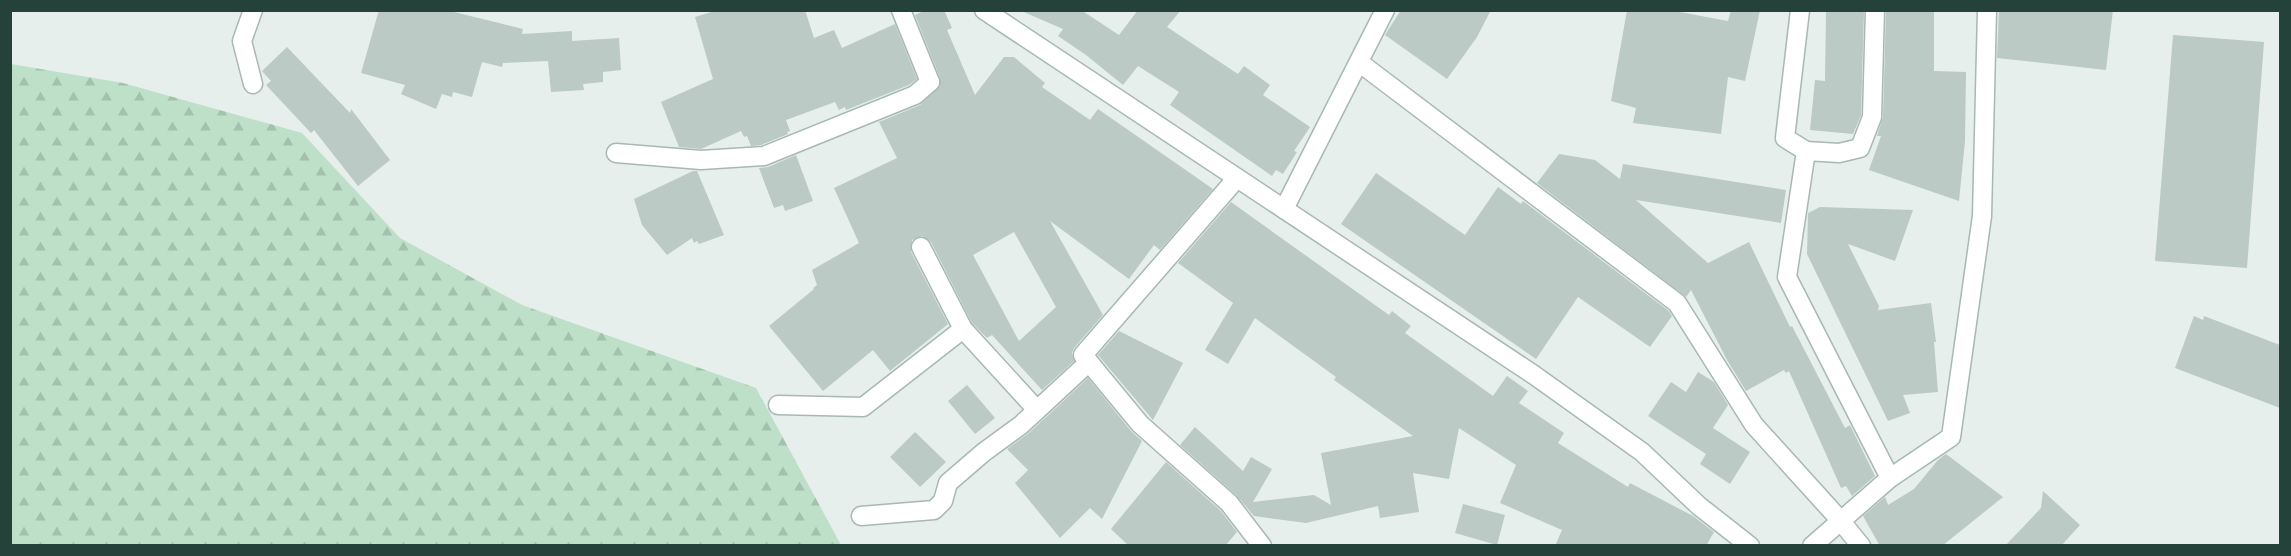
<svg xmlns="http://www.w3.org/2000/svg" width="2291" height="556" font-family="'Roboto Condensed',sans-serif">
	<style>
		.forest { fill: url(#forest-firs) }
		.building { fill: #bbcac4; fill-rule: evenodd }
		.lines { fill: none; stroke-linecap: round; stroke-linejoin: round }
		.lane-casing { stroke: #a8b8b2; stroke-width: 21 }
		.street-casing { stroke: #a8b8b2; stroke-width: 21 }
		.lane { stroke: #fff; stroke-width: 18 }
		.street { stroke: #fff; stroke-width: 18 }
	</style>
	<defs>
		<pattern id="forest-firs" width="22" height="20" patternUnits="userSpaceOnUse" patternTransform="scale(1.5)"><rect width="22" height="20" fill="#bfe0c8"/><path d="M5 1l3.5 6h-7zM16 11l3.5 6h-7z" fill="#a4c1ad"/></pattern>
	</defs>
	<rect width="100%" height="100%" fill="#e6efeb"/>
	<!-- forest -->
	<path class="forest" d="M 11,64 L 123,83 L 302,133 L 400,238 L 522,305 L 756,388 L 841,545 L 11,545 Z"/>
	<!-- building -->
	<g class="building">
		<path d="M 379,10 L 446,10 L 523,29 L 522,34 L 572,31 L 572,41 L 619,38 L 621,70 L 603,72 L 603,82 L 583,84 L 584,90 L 551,92 L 548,61 L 503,63 L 502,67 L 482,62 L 472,97 L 453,92 L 452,97 L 442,94 L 436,109 L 401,94 L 405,85 L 361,73 Z"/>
		<path d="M 718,10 L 805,10 L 814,38 L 834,30 L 842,48 L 895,24 L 917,79 L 909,85 L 846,110 L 845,107 L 839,110 L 835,102 L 786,120 L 790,131 L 787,132 L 788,134 L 761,145 L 751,146 L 747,136 L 744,137 L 741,131 L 701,149 L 679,147 L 661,102 L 713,79 L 695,17 Z"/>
		<path d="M 926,10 L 944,10 L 952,28 L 947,30 L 975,95 L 1004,57 L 1014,57 L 1045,83 L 1042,87 L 1090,120 L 1098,109 L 1213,189 L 1160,250 L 1154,245 L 1129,279 L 1050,221 L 1103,315 L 1074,348 L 1072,353 L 1074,361 L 1042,390 L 992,335 L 987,338 L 972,323 L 931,242 L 922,236 L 912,240 L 911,252 L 948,324 L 890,371 L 873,350 L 823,391 L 769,326 L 814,289 L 813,288 L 817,285 L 812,270 L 859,243 L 834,188 L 897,158 L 879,122 L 920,105 L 940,86 L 940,78 L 915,15 ZM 1014,232 L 1056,307 L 1019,341 L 973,255 Z"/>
		<path d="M 1019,10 L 1081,10 L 1119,35 L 1138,10 L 1181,10 L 1167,27 L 1238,74 L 1244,66 L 1270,85 L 1263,95 L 1310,127 L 1294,151 L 1297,152 L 1283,174 L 1276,170 L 1272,176 L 1170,105 L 1179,92 L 1138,66 L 1123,85 L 1086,55 L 1058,36 L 1063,29 Z"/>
		<path d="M 1401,10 L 1491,10 L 1477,37 L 1447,79 L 1385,35 Z"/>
		<path d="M 1627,10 L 1669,10 L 1728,21 L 1731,10 L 1760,10 L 1745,81 L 1728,77 L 1721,134 L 1633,123 L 1636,108 L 1611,101 Z"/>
		<path d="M 1826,10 L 1864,11 L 1861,115 L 1853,134 L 1810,130 L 1815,80 L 1825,81 Z"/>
		<path d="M 1999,10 L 2113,10 L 2106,70 L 1997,58 Z"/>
		<path d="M 1886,11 L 1934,12 L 1934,71 L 1966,72 L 1965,141 L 1959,201 L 1869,170 L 1881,136 L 1877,136 L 1883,117 Z"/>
		<path d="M 2173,35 L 2264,42 L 2247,268 L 2155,261 Z"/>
		<path d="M 287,47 L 350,113 L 351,109 L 390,160 L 358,186 L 314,130 L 311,133 L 266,85 L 271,81 L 262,71 Z"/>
		<path d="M 1559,154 L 1595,160 L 1620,179 L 1623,164 L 1786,190 L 1781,223 L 1636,200 L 1708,263 L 1749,242 L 1790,327 L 1792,326 L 1845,428 L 1850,425 L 1875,476 L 1852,496 L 1846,486 L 1841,488 L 1789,371 L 1786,373 L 1784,370 L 1746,391 L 1727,360 L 1691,290 L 1686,297 L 1537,183 Z"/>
		<path d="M 796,155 L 813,201 L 785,211 L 783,205 L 774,208 L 759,168 L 768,167 Z"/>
		<path d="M 693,171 L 697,171 L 724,235 L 699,244 L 697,241 L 694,243 L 692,238 L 667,255 L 642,225 L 634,199 Z"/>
		<path d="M 1376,173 L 1465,235 L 1498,187 L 1521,204 L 1523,201 L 1669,311 L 1672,316 L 1650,347 L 1578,297 L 1536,359 L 1341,224 Z"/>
		<path d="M 1231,202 L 1389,315 L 1392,311 L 1411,326 L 1405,333 L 1493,396 L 1507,376 L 1528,391 L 1519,403 L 1564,433 L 1558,443 L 1628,487 L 1630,483 L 1693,516 L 1714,532 L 1706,546 L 1555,546 L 1562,530 L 1500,503 L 1516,465 L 1459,428 L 1449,479 L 1413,473 L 1419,512 L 1380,518 L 1378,506 L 1306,523 L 1254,516 L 1236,495 L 1180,445 L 1195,427 L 1243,471 L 1251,457 L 1272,469 L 1253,502 L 1314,495 L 1331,505 L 1321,453 L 1413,436 L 1334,380 L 1336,377 L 1255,318 L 1228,364 L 1205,350 L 1233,303 L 1178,263 Z"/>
		<path d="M 1820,207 L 1913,210 L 1895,261 L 1848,244 L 1879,306 L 1878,310 L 1931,303 L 1936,342 L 1934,342 L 1938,392 L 1903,395 L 1910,413 L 1888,421 L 1807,254 L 1808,213 Z"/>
		<path d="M 2194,316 L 2203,320 L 2204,316 L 2280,345 L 2280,408 L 2175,368 Z"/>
		<path d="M 1119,331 L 1183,363 L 1153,420 L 1098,355 Z"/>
		<path d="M 1698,372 L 1714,382 L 1728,405 L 1713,428 L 1750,452 L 1730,484 L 1700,464 L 1706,454 L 1648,416 L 1671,382 L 1686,392 Z"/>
		<path d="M 1088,378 L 1131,431 L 1142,441 L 1102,519 L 1090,508 L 1060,538 L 1015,483 L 1028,470 L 1007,449 L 1029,433 Z"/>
		<path d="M 967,385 L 995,418 L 975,434 L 948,401 Z"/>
		<path d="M 915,432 L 946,462 L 920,487 L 890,457 Z"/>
		<path d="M 1946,454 L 2003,497 L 1942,546 L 1880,546 L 1863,516 L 1885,497 L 1888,505 L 1914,489 L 1938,460 Z"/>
		<path d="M 1166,462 L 1221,511 L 1237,532 L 1225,546 L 1129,546 L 1111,529 Z"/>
		<path d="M 2043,491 L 2080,525 L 2061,546 L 2005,546 L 2041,508 Z"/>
		<path d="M 1463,504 L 1505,515 L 1497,545 L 1455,533 Z"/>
	</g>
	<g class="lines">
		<!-- lane casing -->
		<g class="lane-casing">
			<g id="lane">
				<path d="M 253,84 L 242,41 L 253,10"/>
				<path d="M 616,153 L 701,160 L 764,156 L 915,95 L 930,82"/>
				<path d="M 1284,209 L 1385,10"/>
				<path d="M 1840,520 L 1861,546"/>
			</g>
		</g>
		<!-- street casing -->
		<g class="street-casing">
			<g id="street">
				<path d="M 901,10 L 930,82"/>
				<path d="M 984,10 L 1534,375 L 1642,452 L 1699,506 L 1750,546"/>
				<path d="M 1800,10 L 1785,138 L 1806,151 L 1787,277 L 1890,478"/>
				<path d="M 1360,63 L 1677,303 L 1754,425 L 1840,520"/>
				<path d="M 1806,151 L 1839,153 L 1860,148 L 1872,117 L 1875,10"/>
				<path d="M 1237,178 L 1083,355 L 1140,424 L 1229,503 L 1262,546"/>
				<path d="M 921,247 L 963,329 L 1037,410"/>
				<path d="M 778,405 L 863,407 L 963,329"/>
				<path d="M 861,516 L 934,510 L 943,501 L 948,483 L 984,452 L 1021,425 L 1089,362"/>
				<path d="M 1812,546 L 1890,478 L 1951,437 L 1982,216 L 1987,10"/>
			</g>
		</g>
		<!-- lane -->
		<use href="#lane" class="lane"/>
		<!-- street -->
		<use href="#street" class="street"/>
	</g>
	<!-- border -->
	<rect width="2291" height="556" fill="none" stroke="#24423a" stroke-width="24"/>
</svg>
